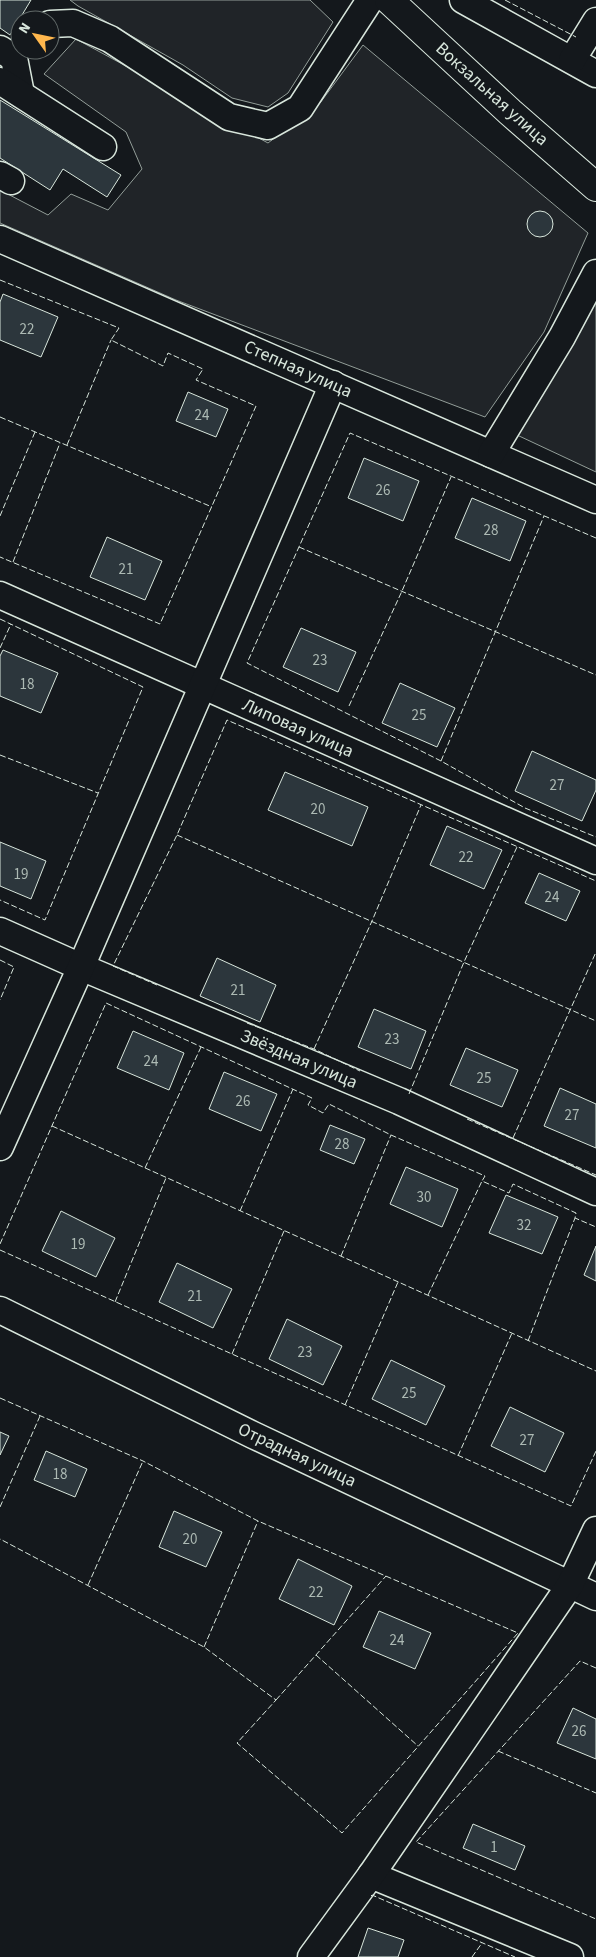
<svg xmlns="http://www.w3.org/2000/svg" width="596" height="1957" font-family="'Source Sans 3',sans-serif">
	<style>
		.green { fill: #202428; stroke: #939e99 }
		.building { fill: #2c363c; stroke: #d8e6dc }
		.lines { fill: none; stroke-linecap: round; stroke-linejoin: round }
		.minor-casing { stroke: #d8e6dc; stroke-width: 29 }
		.major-casing { stroke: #d8e6dc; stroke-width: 30 }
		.minor { stroke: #14181c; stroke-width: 26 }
		.major { stroke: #14181c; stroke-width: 28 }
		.fence { stroke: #d8e6dc; stroke-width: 1; stroke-dasharray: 6 2.5; stroke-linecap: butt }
		.labels { text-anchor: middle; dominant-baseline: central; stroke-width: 4; stroke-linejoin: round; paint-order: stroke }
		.number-label { font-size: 15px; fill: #adbab4 }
		.street-label { font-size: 18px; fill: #d8e6dc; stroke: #14181c }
	</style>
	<rect width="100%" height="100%" fill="#14181c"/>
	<!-- green -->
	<g class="green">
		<path d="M 70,0 L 310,0 L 333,22 L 288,93 L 268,107 L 232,98 L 183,65 L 78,6 Z"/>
		<path d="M 76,39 L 268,143 L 320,103 L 363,45 L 588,233 L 544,332 L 485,417 L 176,300 L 0,223 L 0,190 L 48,215 L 71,194 L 108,210 L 142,169 L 126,132 L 44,74 Z"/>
		<path d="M 596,296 L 596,472 L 517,435 Z"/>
	</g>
	<!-- building -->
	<g class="building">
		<path d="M 0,0 L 31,0 L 10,35 L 0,28 Z"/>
		<path d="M 0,100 L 121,175 L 107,197 L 63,169 L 50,190 L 0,158 Z"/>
		<circle cx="540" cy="224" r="13"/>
		<path d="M 3,294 L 58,317 L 41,357 L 0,340 L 0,302 Z"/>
		<path d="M 188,392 L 228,409 L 216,437 L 176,421 Z"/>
		<path d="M 364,458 L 419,481 L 403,521 L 348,498 Z"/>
		<path d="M 472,498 L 526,521 L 510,561 L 455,538 Z"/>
		<path d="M 107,537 L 162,561 L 145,600 L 90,577 Z"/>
		<path d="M 301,628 L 356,652 L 338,692 L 283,667 Z"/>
		<path d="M 3,650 L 58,673 L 41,713 L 0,696 L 0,656 Z"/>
		<path d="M 400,683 L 455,708 L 437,747 L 382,723 Z"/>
		<path d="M 532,751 L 596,780 L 596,790 L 582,821 L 515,791 Z"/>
		<path d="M 285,772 L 368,807 L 352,846 L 268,810 Z"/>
		<path d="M 447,826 L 502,850 L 484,889 L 430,865 Z"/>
		<path d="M 0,842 L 46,861 L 31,899 L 0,886 Z"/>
		<path d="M 539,873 L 580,891 L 566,921 L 525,903 Z"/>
		<path d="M 217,958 L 276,985 L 260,1022 L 200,996 Z"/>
		<path d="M 374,1009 L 426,1031 L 411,1069 L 358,1047 Z"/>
		<path d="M 133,1031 L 184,1053 L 169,1090 L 117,1068 Z"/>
		<path d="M 466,1048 L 518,1070 L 502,1107 L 450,1085 Z"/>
		<path d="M 224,1072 L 277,1094 L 261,1131 L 209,1109 Z"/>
		<path d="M 560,1088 L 596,1104 L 596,1148 L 544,1126 Z"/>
		<path d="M 330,1125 L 365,1139 L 354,1164 L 320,1150 Z"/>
		<path d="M 406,1167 L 458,1189 L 442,1227 L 390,1204 Z"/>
		<path d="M 506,1195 L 558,1217 L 542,1254 L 489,1233 Z"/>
		<path d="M 61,1211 L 115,1238 L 96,1277 L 42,1251 Z"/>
		<path d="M 596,1246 L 596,1281 L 584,1275 Z"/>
		<path d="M 177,1263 L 232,1289 L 213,1328 L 159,1302 Z"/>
		<path d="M 287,1319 L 342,1346 L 323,1385 L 269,1359 Z"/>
		<path d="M 391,1360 L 445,1386 L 426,1425 L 372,1399 Z"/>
		<path d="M 510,1407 L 564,1433 L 545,1472 L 491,1446 Z"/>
		<path d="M 0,1432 L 9,1436 L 0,1455 Z"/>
		<path d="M 46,1451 L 87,1469 L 75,1497 L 34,1480 Z"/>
		<path d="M 174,1511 L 222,1532 L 206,1567 L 159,1547 Z"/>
		<path d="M 298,1559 L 352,1586 L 334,1625 L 279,1599 Z"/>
		<path d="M 379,1611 L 431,1633 L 415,1669 L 363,1647 Z"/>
		<path d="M 573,1708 L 596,1719 L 596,1759 L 557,1743 Z"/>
		<path d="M 473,1824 L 525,1846 L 515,1870 L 463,1848 Z"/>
		<path d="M 368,1928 L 404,1940 L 398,1957 L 358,1957 Z"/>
	</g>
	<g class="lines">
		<!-- minor casing -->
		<g class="minor-casing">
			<g id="minor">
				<path d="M 463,0 L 596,74"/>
				<path d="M 50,24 L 73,23 L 110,39 L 229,117 L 268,126 L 300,108 L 370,0"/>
				<path d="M 0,49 L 14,58 L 21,94"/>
				<path d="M 572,60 L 596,21"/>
				<path d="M 0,81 L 103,147"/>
				<path d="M 0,175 L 11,181"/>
				<path d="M 0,239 L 596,500"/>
				<path d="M 491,454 L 562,337 L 596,273"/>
				<path d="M 0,595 L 596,861"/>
				<path d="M 0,931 L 81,967 L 399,1101 L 596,1192"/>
				<path d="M 0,1147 L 81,967 L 333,384"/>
				<path d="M 0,1310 L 253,1435 L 596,1597"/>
				<path d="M 371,1875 L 570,1957"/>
				<path d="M 311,1957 L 371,1875 L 570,1585 L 596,1530"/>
			</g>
		</g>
		<!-- major casing -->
		<g class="major-casing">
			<path id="major" d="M 389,0 L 510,112 L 596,187"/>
		</g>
		<!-- minor -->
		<use href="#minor" class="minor"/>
		<!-- major -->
		<use href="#major" class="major"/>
		<!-- fence -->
		<g class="fence">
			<path d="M 505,0 L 576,37"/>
			<path d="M 0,280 L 119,328 L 111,340 L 163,366 L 168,353 L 203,369 L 196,380 L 256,406 L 160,624 L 0,557"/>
			<path d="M 0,417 L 212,507"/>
			<path d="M 67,445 L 111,340"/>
			<path d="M 0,516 L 35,432"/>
			<path d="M 596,538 L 350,433 L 247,663 L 441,761 L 525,808 L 596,837"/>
			<path d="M 299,547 L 596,675"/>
			<path d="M 13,562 L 60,443"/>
			<path d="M 0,619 L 143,687 L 45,920 L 0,900"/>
			<path d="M 0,648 L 11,624"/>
			<path d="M 349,706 L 402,591 L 451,477"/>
			<path d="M 0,755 L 98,793"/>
			<path d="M 441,761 L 544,516"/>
			<path d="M 177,835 L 596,1021"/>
			<path d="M 0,960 L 14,967 L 0,1000"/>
			<path d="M 157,985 L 113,966 L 177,835 L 227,720 L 596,881"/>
			<path d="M 247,1023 L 314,1049 L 360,1071"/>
			<path d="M 314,1049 L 372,921 L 421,805"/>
			<path d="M 409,1094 L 464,962 L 517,847"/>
			<path d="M 467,1119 L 596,1175"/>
			<path d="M 52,1126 L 596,1371"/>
			<path d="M 513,1138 L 596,952"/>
			<path d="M 145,1168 L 201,1047"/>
			<path d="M 240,1211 L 293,1089"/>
			<path d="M 0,1244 L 106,1003 L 312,1098 L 308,1105 L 323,1113 L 329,1104 L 391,1135 L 485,1176 L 482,1181 L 509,1193 L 513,1184 L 576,1213 L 575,1218 L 596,1227"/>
			<path d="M 0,1250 L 571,1506 L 596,1451"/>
			<path d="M 341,1256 L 391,1135"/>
			<path d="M 428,1295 L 482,1181"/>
			<path d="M 115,1302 L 166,1178"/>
			<path d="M 528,1341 L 575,1218"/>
			<path d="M 232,1354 L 284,1231"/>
			<path d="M 0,1398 L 143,1461 L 258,1521 L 518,1633 L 342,1833 L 237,1743 L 276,1700 L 204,1647 L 0,1539"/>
			<path d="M 345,1405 L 398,1282"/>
			<path d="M 458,1456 L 512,1333"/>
			<path d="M 0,1507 L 40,1416"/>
			<path d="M 88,1585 L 143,1461"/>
			<path d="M 204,1647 L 258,1521"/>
			<path d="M 316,1655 L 418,1746"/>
			<path d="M 596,1668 L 580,1661 L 416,1842 L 596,1919"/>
			<path d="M 276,1700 L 386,1576"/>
			<path d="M 498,1751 L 596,1793"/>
			<path d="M 371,1896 L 372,1895 L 515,1957"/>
			<path d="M 472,1957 L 482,1943"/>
		</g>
	</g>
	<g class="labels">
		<!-- number labels -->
		<g class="number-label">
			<text x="27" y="329">22</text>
			<text x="202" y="415">24</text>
			<text x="383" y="490">26</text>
			<text x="491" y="530">28</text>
			<text x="126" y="569">21</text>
			<text x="320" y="660">23</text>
			<text x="27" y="684">18</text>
			<text x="419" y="715">25</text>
			<text x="557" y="785">27</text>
			<text x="318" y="809">20</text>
			<text x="466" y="857">22</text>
			<text x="21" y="874">19</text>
			<text x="552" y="897">24</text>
			<text x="238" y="990">21</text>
			<text x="392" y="1039">23</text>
			<text x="151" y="1061">24</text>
			<text x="484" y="1078">25</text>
			<text x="243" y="1101">26</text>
			<text x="572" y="1115">27</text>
			<text x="342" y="1144">28</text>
			<text x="424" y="1197">30</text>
			<text x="524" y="1225">32</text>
			<text x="78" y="1244">19</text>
			<text x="195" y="1296">21</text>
			<text x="305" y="1352">23</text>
			<text x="409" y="1393">25</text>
			<text x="527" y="1440">27</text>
			<text x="60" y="1474">18</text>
			<text x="190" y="1539">20</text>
			<text x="316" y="1592">22</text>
			<text x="397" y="1640">24</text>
			<text x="579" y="1731">26</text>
			<text x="494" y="1847">1</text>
		</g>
		<!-- street labels -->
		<g class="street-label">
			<text transform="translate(492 94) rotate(42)">Вокзальная улица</text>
			<text transform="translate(298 369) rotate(24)">Степная улица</text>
			<text transform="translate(298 728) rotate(24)">Липовая улица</text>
			<text transform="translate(299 1059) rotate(23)">Звёздная улица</text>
			<text transform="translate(297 1455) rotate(25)">Отрадная улица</text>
		</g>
	</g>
	<!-- north arrow -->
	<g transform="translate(35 35) rotate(303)"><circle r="24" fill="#14181c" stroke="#626a69"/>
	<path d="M0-4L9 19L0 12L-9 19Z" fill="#ffb74d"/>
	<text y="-8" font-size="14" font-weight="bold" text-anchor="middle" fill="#d8e6dc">N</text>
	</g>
</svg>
